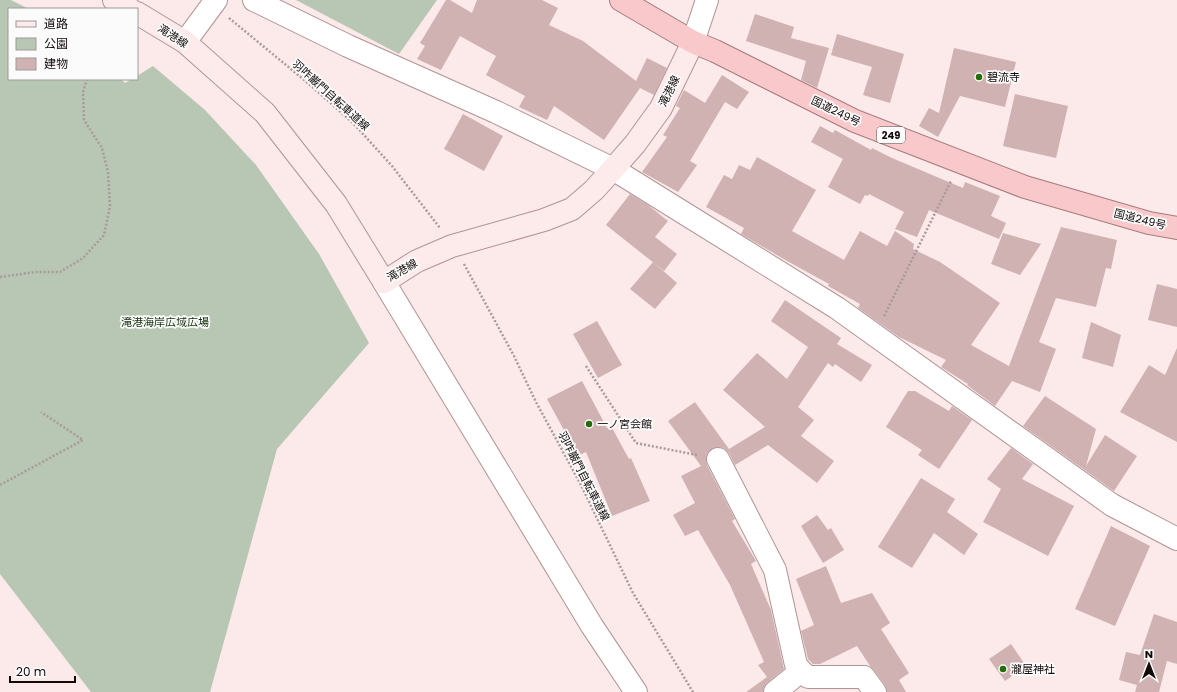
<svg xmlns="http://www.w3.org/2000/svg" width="1177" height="692" font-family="Poppins,'Noto Sans JP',sans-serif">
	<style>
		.green { fill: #b7c7b3 }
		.building { fill: #d0b2b3 }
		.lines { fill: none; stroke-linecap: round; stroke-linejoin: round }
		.minor-casing { stroke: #b19395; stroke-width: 24 }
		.tertiary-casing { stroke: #b19395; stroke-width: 24 }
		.secondary-casing { stroke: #b19395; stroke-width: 24 }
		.trunk-casing { stroke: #a77c7e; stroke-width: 24 }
		.path { stroke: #aa9a9a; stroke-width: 2.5; stroke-dasharray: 2 2; stroke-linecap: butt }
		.minor { stroke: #fff; stroke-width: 22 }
		.tertiary { stroke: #fff; stroke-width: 22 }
		.secondary { stroke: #fdeaeb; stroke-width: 22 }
		.trunk { stroke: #f8c8ca; stroke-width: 22 }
		.poi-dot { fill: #256c07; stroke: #fbfbfb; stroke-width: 1.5 }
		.labels { text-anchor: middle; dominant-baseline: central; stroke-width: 3.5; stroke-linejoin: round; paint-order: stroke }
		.shield { fill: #fbfbfb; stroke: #585252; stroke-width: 1 }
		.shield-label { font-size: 10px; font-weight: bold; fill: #120909 }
		.street-label { font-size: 11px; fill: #120909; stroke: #fbfbfb }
		.poi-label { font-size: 11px; fill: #120909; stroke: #fbfbfb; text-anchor: start }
		.park-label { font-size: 11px; fill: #133209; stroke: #fbfbfb }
	</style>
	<rect width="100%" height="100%" fill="#fce9e9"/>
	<!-- green -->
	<g class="green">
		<path d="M 0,0 L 11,0 L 29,9 L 9,9 L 9,79 L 121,79 L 125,83 L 132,79 L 137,79 L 137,76 L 153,66 L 205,110 L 256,165 L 319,254 L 369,343 L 277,449 L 210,692 L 91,692 L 0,574 Z"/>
		<path d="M 296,0 L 437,0 L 399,54 Z"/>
	</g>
	<!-- building -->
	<g class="building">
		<path d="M 446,0 L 450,0 L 472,13 L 477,0 L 542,0 L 558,8 L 549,25 L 583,41 L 636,81 L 647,58 L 667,68 L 654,95 L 640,88 L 604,140 L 554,106 L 547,120 L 519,107 L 525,96 L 486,75 L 496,56 L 460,36 L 441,70 L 417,59 L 425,46 L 420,43 Z"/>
		<path d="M 755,14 L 794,27 L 791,38 L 829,48 L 817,88 L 801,80 L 806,61 L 746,41 Z"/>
		<path d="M 837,34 L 904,54 L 890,103 L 863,95 L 872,67 L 831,55 Z"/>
		<path d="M 954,48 L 1016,62 L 1005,107 L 960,96 L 938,137 L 919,126 L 929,108 L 939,113 Z"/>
		<path d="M 722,75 L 749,92 L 737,109 L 725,102 L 690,161 L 697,165 L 678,192 L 642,172 L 667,137 L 663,135 L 680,108 L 676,106 L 684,90 L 705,103 Z"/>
		<path d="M 1015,94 L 1068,106 L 1056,158 L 1003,146 Z"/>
		<path d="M 463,114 L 503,136 L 484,171 L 444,149 Z"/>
		<path d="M 820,126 L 833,133 L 835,130 L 871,150 L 872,148 L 892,158 L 963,188 L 965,182 L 1000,196 L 991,216 L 1006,223 L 999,239 L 929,210 L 917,237 L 895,229 L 904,212 L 869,194 L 868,196 L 865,195 L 860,204 L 828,187 L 843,159 L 811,142 Z"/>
		<path d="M 757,157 L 816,190 L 792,231 L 844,260 L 860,231 L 887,246 L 895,231 L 914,244 L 913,249 L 940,262 L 1000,303 L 971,345 L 1009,366 L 1061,227 L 1117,240 L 1111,269 L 1106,268 L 1096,307 L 1056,298 L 1039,342 L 1056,349 L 1040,392 L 1012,381 L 995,406 L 967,385 L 968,384 L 941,367 L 946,360 L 899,337 L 858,308 L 860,304 L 828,286 L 829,284 L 787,261 L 741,234 L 744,228 L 706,207 L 724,175 L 732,179 L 739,165 L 750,170 Z"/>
		<path d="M 630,194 L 648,205 L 668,221 L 655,237 L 677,254 L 664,271 L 606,225 Z"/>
		<path d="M 1003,233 L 1041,244 L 1020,275 L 991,264 Z"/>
		<path d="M 653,262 L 677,283 L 655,309 L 630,289 Z"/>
		<path d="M 1157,284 L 1177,289 L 1177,327 L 1148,320 Z"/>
		<path d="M 785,300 L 841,338 L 837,344 L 872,365 L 861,382 L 835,364 L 833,367 L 828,363 L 798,407 L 814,420 L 801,436 L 834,461 L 817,483 L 768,445 L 735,465 L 729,453 L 724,448 L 718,447 L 713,448 L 707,453 L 706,459 L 707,465 L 735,519 L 732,521 L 756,561 L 751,564 L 771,610 L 784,669 L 767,683 L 764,687 L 763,692 L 746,692 L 767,677 L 758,665 L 764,662 L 730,585 L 698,530 L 685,536 L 673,515 L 695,503 L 681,476 L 701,466 L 668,421 L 695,402 L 729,449 L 765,427 L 723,390 L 757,353 L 787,379 L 808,347 L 771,321 Z"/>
		<path d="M 597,321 L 622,365 L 598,378 L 573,334 Z"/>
		<path d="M 1091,322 L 1121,335 L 1113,367 L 1082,358 Z"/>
		<path d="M 1177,348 L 1177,442 L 1120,412 L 1149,365 L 1165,375 Z"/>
		<path d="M 582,381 L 607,428 L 611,426 L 629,459 L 631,458 L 650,501 L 612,516 L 586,452 L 578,456 L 547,399 Z"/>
		<path d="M 908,391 L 915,391 L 949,411 L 952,406 L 972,420 L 939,469 L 918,455 L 922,450 L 886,427 Z"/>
		<path d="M 1045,396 L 1096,429 L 1086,466 L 1105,435 L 1137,456 L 1114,491 L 1023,426 Z"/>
		<path d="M 1011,448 L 1033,464 L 1022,479 L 1074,506 L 1048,556 L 983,522 L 1001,489 L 987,479 Z"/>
		<path d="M 921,478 L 955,499 L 947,512 L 978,534 L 964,555 L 934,533 L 912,568 L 878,547 Z"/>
		<path d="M 817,515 L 828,530 L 831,528 L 844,550 L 823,563 L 801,526 Z"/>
		<path d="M 1111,526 L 1150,546 L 1115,626 L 1075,609 Z"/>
		<path d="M 826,566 L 841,603 L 872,593 L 890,623 L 881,629 L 909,673 L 899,680 L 906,692 L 887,692 L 885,685 L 874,670 L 870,666 L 857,646 L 820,664 L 813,664 L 808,659 L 801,631 L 814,625 L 796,579 Z"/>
		<path d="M 1154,614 L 1177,622 L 1177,664 L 1167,661 L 1159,692 L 1135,692 L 1137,685 L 1119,680 L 1126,652 L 1140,655 Z"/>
		<path d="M 1011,644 L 1026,666 L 1005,681 L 989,659 Z"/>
	</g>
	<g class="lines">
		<!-- minor casing -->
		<g class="minor-casing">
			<g id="minor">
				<path d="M 254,0 L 348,46 L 496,112 L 613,169 L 837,308 L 1112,505 L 1177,539"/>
				<path d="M 185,42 L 216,0"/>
				<path d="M 693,42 L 707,0"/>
				<path d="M 718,459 L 775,570 L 796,665 L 801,671 L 808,677 L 864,677 L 875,692"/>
				<path d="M 775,692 L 801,671"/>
			</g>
		</g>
		<!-- tertiary casing -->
		<g class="tertiary-casing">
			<path id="tertiary" d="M 384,282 L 592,626 L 636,692"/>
		</g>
		<!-- secondary casing -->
		<g class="secondary-casing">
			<g id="secondary">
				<path d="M 114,0 L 130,9"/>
				<path d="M 137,13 L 185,42 L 265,113 L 336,204 L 384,282 L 417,261 L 452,246 L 544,220 L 572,209 L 594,190 L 613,169 L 635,144 L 661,108 L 693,42"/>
			</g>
		</g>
		<!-- trunk casing -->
		<g class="trunk-casing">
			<path id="trunk" d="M 621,0 L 693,42 L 715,51 L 855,121 L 1025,187 L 1149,223 L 1177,228"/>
		</g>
		<!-- path -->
		<g class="path">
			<path d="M 229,18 L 309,84 L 353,123 L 392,166 L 440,228"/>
			<path d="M 464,264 L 514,356 L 536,402 L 580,483 L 633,593 L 693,692"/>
			<path d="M 0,277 L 35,272 L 60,272 L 83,258 L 104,235 L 110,206 L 108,172 L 102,148 L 84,120 L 83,92 L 87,79"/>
			<path d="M 884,316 L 951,181"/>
			<path d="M 586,366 L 636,443 L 697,455"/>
			<path d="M 0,485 L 83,440 L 41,412"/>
		</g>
		<!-- minor -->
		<use href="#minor" class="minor"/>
		<!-- tertiary -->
		<use href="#tertiary" class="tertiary"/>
		<!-- secondary -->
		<use href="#secondary" class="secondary"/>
		<!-- trunk -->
		<use href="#trunk" class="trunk"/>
	</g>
	<!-- markers -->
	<g class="poi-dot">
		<circle cx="979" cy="77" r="4"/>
		<circle cx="589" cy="424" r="4"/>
		<circle cx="1003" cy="669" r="4"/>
	</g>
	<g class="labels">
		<!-- shield labels -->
		<rect class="shield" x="877" y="127" width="28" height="16" rx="3"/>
		<g class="shield-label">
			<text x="891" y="135">249</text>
		</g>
		<!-- street labels -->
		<g class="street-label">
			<text transform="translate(173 36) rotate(33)">滝港線</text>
			<text transform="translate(669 91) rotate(-64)">滝港線</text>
			<text transform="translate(331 95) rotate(42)">羽咋巌門自転車道線</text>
			<text transform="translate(836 111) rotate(26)">国道249号</text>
			<text transform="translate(1140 219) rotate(14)">国道249号</text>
			<text transform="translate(402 270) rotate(-30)">滝港線</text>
			<text transform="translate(584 476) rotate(63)">羽咋巌門自転車道線</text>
		</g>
		<!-- poi labels -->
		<g class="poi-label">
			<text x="987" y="77">碧流寺</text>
			<text x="597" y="424">一ノ宮会館</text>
			<text x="1011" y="669">瀧屋神社</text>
		</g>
		<!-- park labels -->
		<g class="park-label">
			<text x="165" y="322">滝港海岸広域広場</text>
		</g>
	</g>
	<!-- legend -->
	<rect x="8" y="8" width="130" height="72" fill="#fbfbfb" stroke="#9e9a9a"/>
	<rect x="16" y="21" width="20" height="6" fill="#fdeaeb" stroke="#9e9a9a"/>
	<text x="44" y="28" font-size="12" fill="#120909">道路</text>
	<rect x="16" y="38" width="20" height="12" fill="#b7c7b3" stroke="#9e9a9a"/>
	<text x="44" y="48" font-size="12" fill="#120909">公園</text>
	<rect x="16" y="58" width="20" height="12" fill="#d0b2b3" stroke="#9e9a9a"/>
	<text x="44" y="68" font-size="12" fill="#120909">建物</text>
	<!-- north arrow -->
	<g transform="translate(1149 664)" stroke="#fbfbfb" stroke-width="3" paint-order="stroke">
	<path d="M0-3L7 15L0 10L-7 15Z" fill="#120909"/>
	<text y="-6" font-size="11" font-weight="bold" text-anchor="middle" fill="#120909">N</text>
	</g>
	<!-- scale -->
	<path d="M10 676v6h65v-6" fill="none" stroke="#120909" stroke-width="2"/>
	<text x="16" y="676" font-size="12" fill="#120909" stroke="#fbfbfb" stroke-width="3" paint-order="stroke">20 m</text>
</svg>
